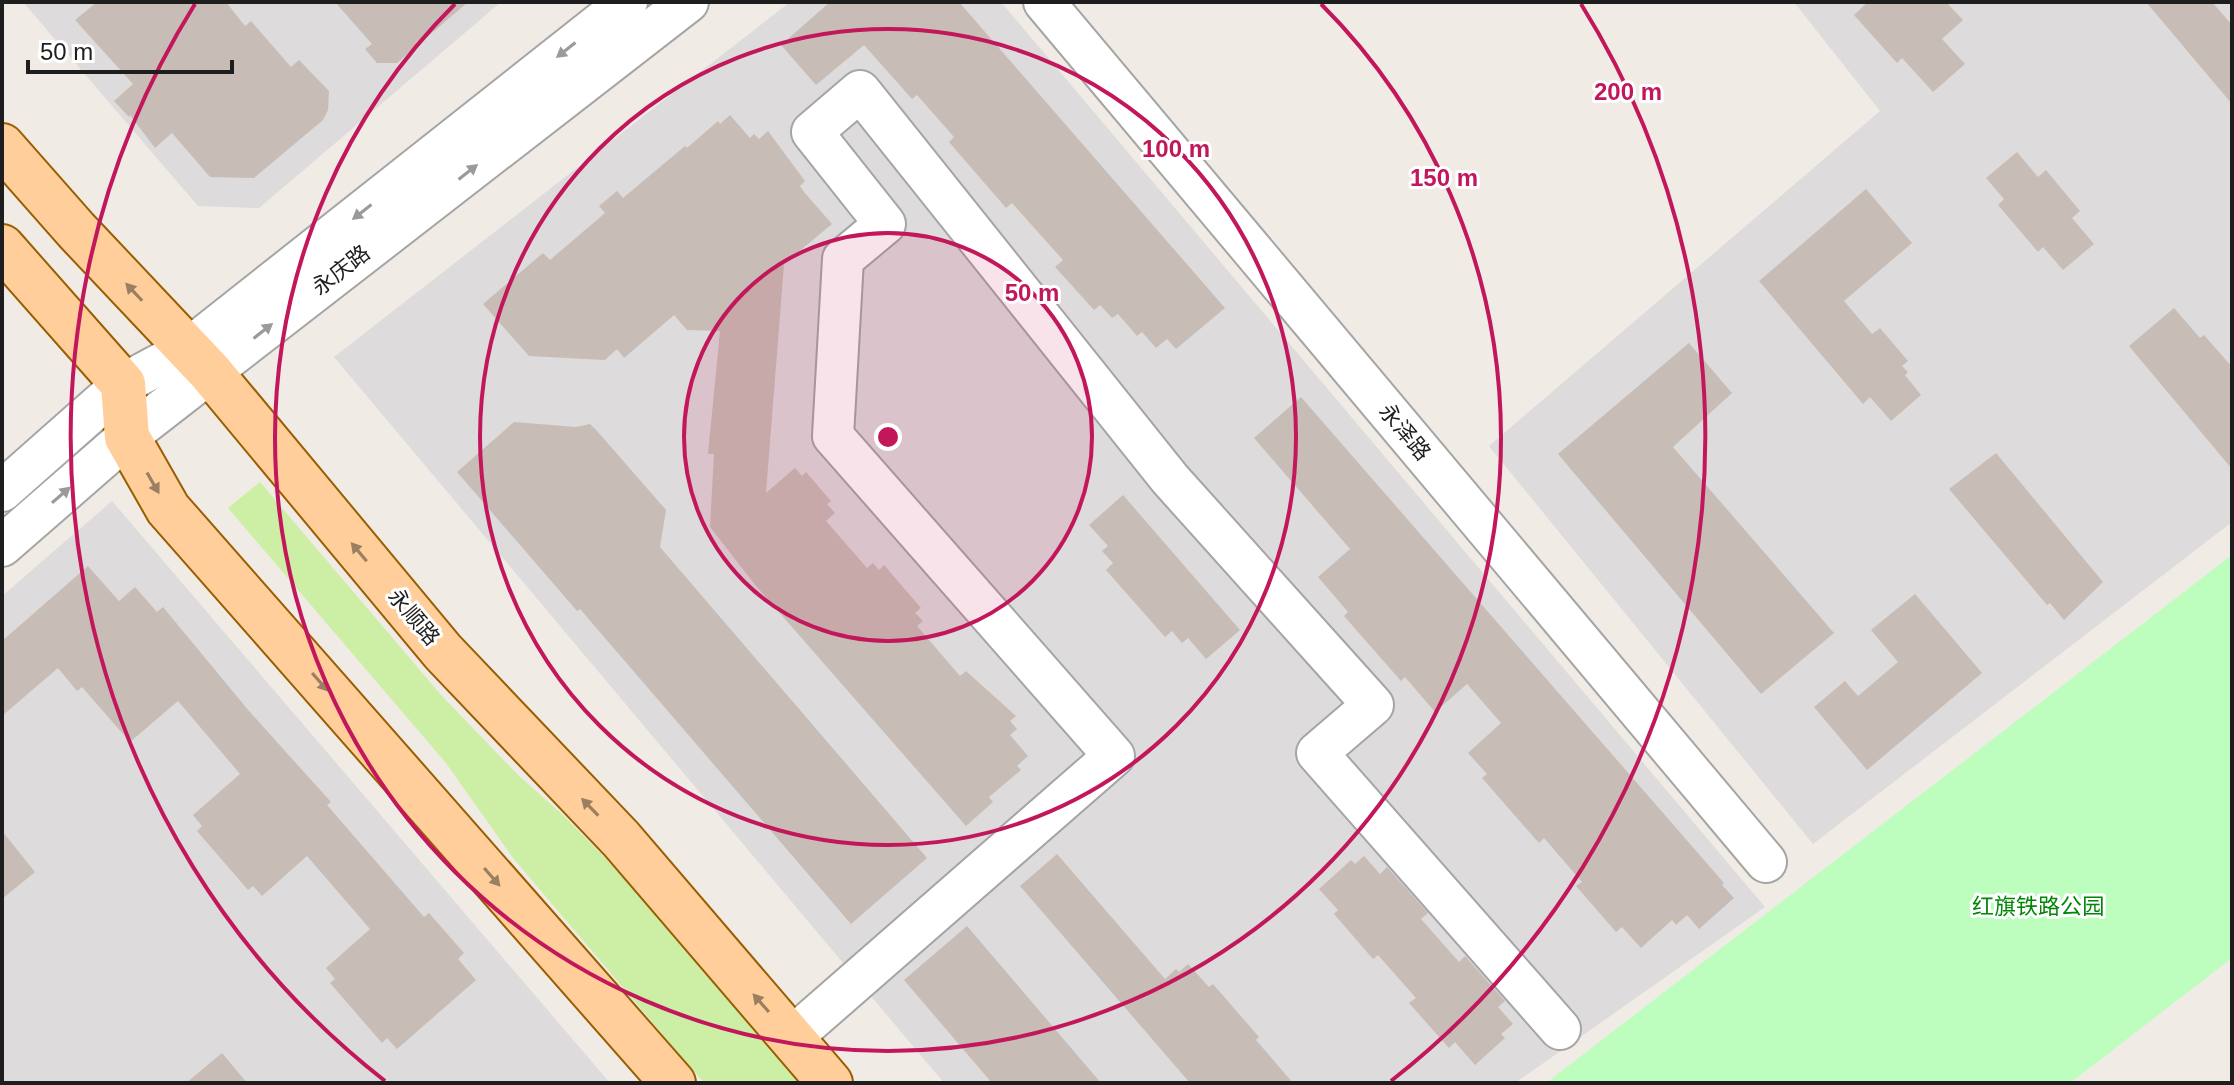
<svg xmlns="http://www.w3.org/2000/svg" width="2234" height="1085" font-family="Helvetica,'Noto Sans SC',sans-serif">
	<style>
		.residential { fill: #dddbdb }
		.grass { fill: #cdefa5 }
		.park { fill: #bdfebf }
		.building { fill: #c8bdb6 }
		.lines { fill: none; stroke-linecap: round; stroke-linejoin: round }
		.minor-casing { stroke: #a5a5a5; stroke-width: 44 }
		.major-casing { stroke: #995e00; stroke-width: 48 }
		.minor { stroke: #fff; stroke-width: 40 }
		.major { stroke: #ffce9a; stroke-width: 44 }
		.oneway { fill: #9a9a9a }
		.oneway2 { fill: #9a7f62 }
		.ring { fill: none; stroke: #c2185b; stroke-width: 4 }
		.labels { text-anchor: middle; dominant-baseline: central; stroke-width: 6; stroke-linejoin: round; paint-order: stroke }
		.street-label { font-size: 22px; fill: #1e1e1e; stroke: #fff }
		.park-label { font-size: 22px; fill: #028606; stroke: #fff }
		.centre { fill: #c2185b; stroke: #fff; stroke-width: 4 }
		.ring-label { font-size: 24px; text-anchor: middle; font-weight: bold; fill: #c2185b; stroke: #fff; stroke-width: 6; stroke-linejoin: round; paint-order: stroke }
	</style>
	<rect width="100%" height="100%" fill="#f0ebe4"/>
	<!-- residential -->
	<g class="residential">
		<path d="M 23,2 L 501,2 L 259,208 L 198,206 Z"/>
		<path d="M 790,2 L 1001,2 L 1765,907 L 1515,1083 L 944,1083 L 334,357 Z"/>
		<path d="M 1794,2 L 2232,2 L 2232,522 L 1813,844 L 1489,446 L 1880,111 Z"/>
		<path d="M 112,501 L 610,1083 L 2,1083 L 2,596 Z"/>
	</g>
	<!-- grass -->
	<path class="grass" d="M 260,482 L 441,695 L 518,775 L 564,816 L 614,867 L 801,1083 L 704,1083 L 513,858 L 446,763 L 228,508 Z"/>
	<!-- park -->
	<path class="park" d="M 2232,555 L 2232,958 L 2070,1083 L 1546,1083 Z"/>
	<!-- building -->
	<g class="building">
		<path d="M 97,2 L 226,2 L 245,26 L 251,21 L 291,67 L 299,60 L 329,91 L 328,110 L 323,120 L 254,178 L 210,177 L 172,133 L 155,148 L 130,115 L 129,117 L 114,101 L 133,84 L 75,20 Z"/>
		<path d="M 335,2 L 468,2 L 397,63 L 377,63 L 365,49 L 372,44 Z"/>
		<path d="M 830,2 L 959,2 L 1225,308 L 1176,349 L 1167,339 L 1156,348 L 1142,332 L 1137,336 L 1118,314 L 1112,318 L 1100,305 L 1094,310 L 1055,267 L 1063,260 L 1012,203 L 1006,208 L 949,142 L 954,137 L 917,95 L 912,99 L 864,45 L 816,85 L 781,45 Z"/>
		<path d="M 1868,2 L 1946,2 L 1963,20 L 1942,39 L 1965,64 L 1933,92 L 1902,58 L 1897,63 L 1854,15 Z"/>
		<path d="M 2146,2 L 2212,2 L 2232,25 L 2232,104 Z"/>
		<path d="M 730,115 L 750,138 L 754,134 L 759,139 L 768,131 L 805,181 L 800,186 L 804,192 L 832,224 L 784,264 L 766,493 L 795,468 L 802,476 L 806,472 L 831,501 L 827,504 L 835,513 L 826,521 L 867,568 L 873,563 L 879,570 L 884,565 L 921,608 L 915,613 L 923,621 L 917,626 L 960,676 L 966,671 L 1016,716 L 1010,721 L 1017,729 L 1010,735 L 1028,756 L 1017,766 L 1021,770 L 989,797 L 993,802 L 966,826 L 756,586 L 710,527 L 714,454 L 708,454 L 720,331 L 687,330 L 674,315 L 624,358 L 617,349 L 605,360 L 529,356 L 483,304 L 543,253 L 550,260 L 605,213 L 599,206 L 617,191 L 623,198 L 685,146 L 687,148 L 718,121 L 720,124 Z"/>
		<path d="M 2017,152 L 2038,177 L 2046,170 L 2080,211 L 2072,218 L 2094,244 L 2063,270 L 2043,247 L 2038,252 L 1998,205 L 2004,199 L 1986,178 Z"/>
		<path d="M 1866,189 L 1912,243 L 1844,301 L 1872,334 L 1880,328 L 1908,361 L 1902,366 L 1908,372 L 1905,375 L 1921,395 L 1891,421 L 1870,397 L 1863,404 L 1759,281 Z"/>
		<path d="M 2174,308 L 2200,338 L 2204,335 L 2232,367 L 2232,469 L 2129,346 Z"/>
		<path d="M 1689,343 L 1732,393 L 1673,447 L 1834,633 L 1761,694 L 1558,454 Z"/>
		<path d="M 1301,397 L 1724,883 L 1722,885 L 1734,898 L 1699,929 L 1687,915 L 1676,925 L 1672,920 L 1641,948 L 1622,927 L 1616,932 L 1576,886 L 1582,882 L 1544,838 L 1539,843 L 1482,778 L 1487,774 L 1468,753 L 1501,723 L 1467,684 L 1435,712 L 1405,677 L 1401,681 L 1344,616 L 1348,612 L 1318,577 L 1350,549 L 1254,438 Z"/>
		<path d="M 514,422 L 576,427 L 590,424 L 598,432 L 666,510 L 660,547 L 927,858 L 851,924 L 580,609 L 577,611 L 457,472 Z"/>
		<path d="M 1996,453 L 2103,582 L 2064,620 L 2050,603 L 2047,605 L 1949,489 Z"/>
		<path d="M 1123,495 L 1240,630 L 1206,659 L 1188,638 L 1182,643 L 1172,631 L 1165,637 L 1106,570 L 1113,563 L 1102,551 L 1108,546 L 1089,525 Z"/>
		<path d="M 88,566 L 119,601 L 135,587 L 157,612 L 163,607 L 249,711 L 331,802 L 327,805 L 424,917 L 429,913 L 464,953 L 458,959 L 476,980 L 397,1049 L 387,1038 L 382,1043 L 330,983 L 335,979 L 326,968 L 370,929 L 307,856 L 262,896 L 253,886 L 248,890 L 197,831 L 202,826 L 193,815 L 240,774 L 178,701 L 130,742 L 82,687 L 77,691 L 58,668 L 2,716 L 2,641 Z"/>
		<path d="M 1915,594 L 1982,673 L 1867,770 L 1814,707 L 1845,681 L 1858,696 L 1898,662 L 1871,630 Z"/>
		<path d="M 2,831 L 35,872 L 2,899 Z"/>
		<path d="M 1057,854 L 1165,979 L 1176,969 L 1179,972 L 1188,964 L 1209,987 L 1213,984 L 1259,1037 L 1256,1040 L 1293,1083 L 1190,1083 L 1020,886 Z"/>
		<path d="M 1364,856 L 1380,874 L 1387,867 L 1428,913 L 1421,919 L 1459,962 L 1465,956 L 1505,1001 L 1498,1007 L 1513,1024 L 1501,1034 L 1505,1038 L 1475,1065 L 1455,1042 L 1449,1048 L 1409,1003 L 1416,998 L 1378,955 L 1373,959 L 1334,914 L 1338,910 L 1319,889 L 1351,860 L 1355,864 Z"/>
		<path d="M 967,926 L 1101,1083 L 992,1083 L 904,980 Z"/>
		<path d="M 222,1053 L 247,1083 L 186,1083 Z"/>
	</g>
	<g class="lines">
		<!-- minor casing -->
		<g class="minor-casing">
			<g id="minor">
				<path d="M 1044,2 L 1766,862"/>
				<path d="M 2,491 L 123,384 L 188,349 L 627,2"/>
				<path d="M 2,546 L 127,437 L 688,2"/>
				<path d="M 791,1038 L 1114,756 L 833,436 L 843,259 L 885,224 L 812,132 L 860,91 L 1170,479 L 1373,705 L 1317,753 L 1560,1029"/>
			</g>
		</g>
		<!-- major casing -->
		<g class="major-casing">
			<g id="major">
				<path d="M 2,146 L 76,230 L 210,372 L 443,652 L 621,839 L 830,1083"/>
				<path d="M 2,247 L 123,384 L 127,437 L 168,509 L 673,1083"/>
			</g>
		</g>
		<!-- minor -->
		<use href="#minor" class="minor"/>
		<!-- major -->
		<use href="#major" class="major"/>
	</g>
	<!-- one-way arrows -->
	<defs><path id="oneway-solid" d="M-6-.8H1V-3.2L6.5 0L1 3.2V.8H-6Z" transform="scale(2)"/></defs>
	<g class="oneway">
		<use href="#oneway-solid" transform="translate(566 50) rotate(142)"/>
		<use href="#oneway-solid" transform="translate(468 172) rotate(-38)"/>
		<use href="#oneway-solid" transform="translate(362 212) rotate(142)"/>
		<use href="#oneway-solid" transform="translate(263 331) rotate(-38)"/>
		<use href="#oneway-solid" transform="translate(61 495) rotate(-41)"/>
	</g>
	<g class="oneway2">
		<use href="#oneway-solid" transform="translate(134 292) rotate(-133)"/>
		<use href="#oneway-solid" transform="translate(153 483) rotate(60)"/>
		<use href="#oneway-solid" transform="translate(359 552) rotate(-130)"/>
		<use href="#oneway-solid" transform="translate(320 682) rotate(49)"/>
		<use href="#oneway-solid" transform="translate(590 807) rotate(-134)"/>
		<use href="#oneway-solid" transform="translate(492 877) rotate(49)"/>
		<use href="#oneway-solid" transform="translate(761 1003) rotate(-131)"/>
	</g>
	<!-- distance rings -->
	<circle cx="888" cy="437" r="204" fill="#c2185b" fill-opacity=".12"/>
	<g class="ring">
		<circle cx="888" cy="437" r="204"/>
		<circle cx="888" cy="437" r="408"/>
		<path d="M1321 4A613 613 0 1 1 455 4"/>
		<path d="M385 1081A817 817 0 0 1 195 4M1581 4A817 817 0 0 1 1391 1081"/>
	</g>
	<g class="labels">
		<!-- street labels -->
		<g class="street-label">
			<text transform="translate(341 270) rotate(-38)">永庆路</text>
			<text transform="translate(1405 432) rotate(50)">永泽路</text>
			<text transform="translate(414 617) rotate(50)">永顺路</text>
		</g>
		<!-- park labels -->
		<g class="park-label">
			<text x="2038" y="906">红旗铁路公园</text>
		</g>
	</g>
	<circle cx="888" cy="437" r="12" class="centre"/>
	<g class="ring-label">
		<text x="1628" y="100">200 m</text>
		<text x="1176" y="157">100 m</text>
		<text x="1444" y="186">150 m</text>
		<text x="1032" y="301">50 m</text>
	</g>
	<!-- border -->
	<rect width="2234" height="1085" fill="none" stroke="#1e1e1e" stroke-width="8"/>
	<!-- scale -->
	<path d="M28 60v12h204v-12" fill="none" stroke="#1e1e1e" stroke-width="4"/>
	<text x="40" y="60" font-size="24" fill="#1e1e1e" stroke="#ffffff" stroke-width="6" paint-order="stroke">50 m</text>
</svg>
